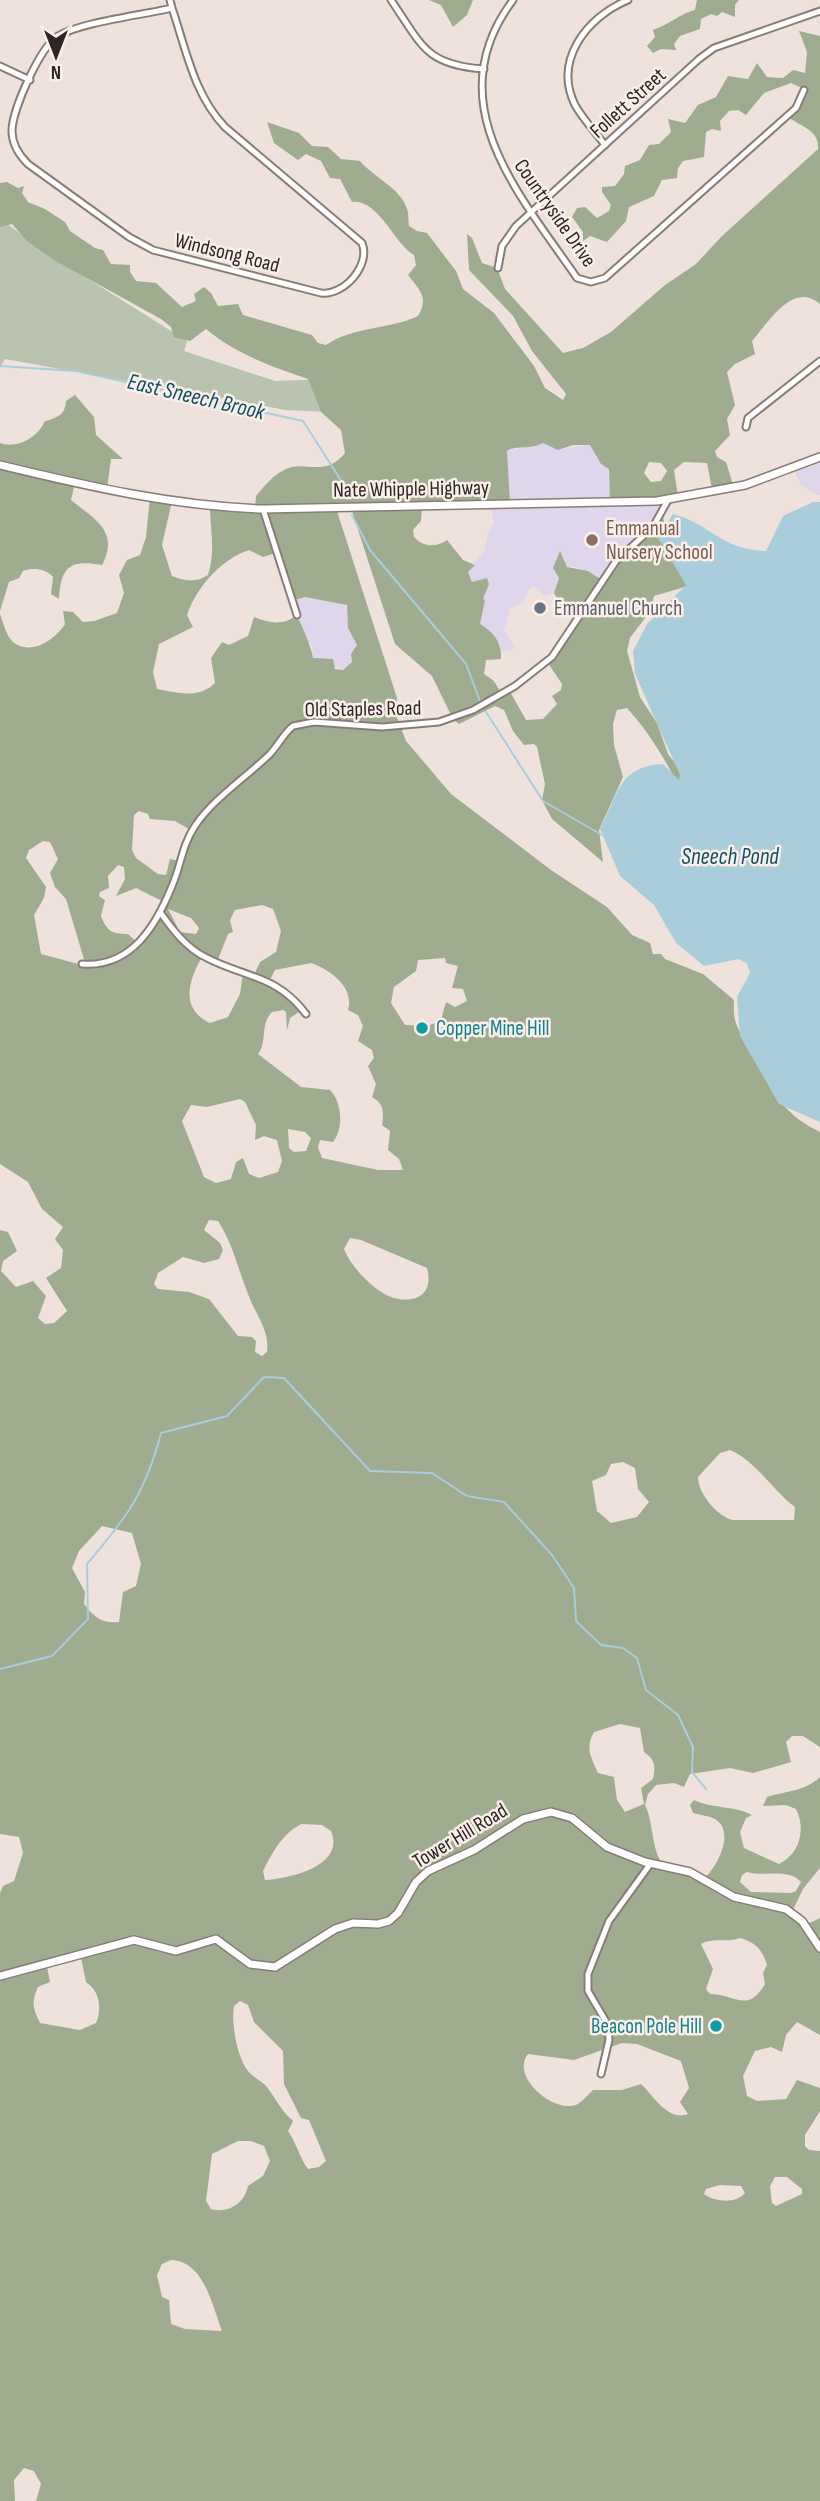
<svg xmlns="http://www.w3.org/2000/svg" width="820" height="2501" font-family="'Sofia Sans Condensed',sans-serif">
	<style>
		.commercial { fill: #e0d6eb }
		.green { fill: #b9c3af }
		.forest { fill: #9fac90; fill-rule: evenodd }
		.water { fill: #aacddb }
		.lines { fill: none; stroke-linecap: round; stroke-linejoin: round }
		.stream { stroke: #aacddb; stroke-width: 2 }
		.street-casing { stroke: #887c77; stroke-width: 9 }
		.secondary-casing { stroke: #887c77; stroke-width: 10 }
		.street { stroke: #fff; stroke-width: 5 }
		.secondary { stroke: #fff; stroke-width: 7 }
		.education-dot { fill: #8d6e63; stroke: #fcefea; stroke-width: 2.5 }
		.worship-dot { fill: #6b7280; stroke: #fcefea; stroke-width: 2.5 }
		.culture-dot { fill: #0f9aa8; stroke: #fcefea; stroke-width: 2.5 }
		.labels { text-anchor: middle; dominant-baseline: central; stroke-width: 5; stroke-linejoin: round; paint-order: stroke }
		.street-label { font-size: 21px; fill: #2a2624; stroke: #fcefea }
		.education-label { font-size: 21px; fill: #785e54; stroke: #fcefea; text-anchor: start }
		.worship-label { font-size: 21px; fill: #5b616d; stroke: #fcefea; text-anchor: start }
		.culture-label { font-size: 21px; fill: #0d838f; stroke: #fcefea; text-anchor: start }
		.water-label { font-size: 23px; font-style: italic; fill: #0b5267; stroke: #fcefea }
	</style>
	<rect width="100%" height="100%" fill="#efe2dc"/>
	<!-- commercial -->
	<g class="commercial">
		<path d="M 543,443 L 560,449 L 590,445 L 608,468 L 610,501 L 667,502 L 662,518 L 602,580 L 577,567 L 567,567 L 560,552 L 553,571 L 559,577 L 554,593 L 545,596 L 534,587 L 529,590 L 523,603 L 510,608 L 504,631 L 516,648 L 501,652 L 501,647 L 480,625 L 483,598 L 489,584 L 487,578 L 472,582 L 468,571 L 484,551 L 489,530 L 494,524 L 490,504 L 508,487 L 507,451 Z"/>
		<path d="M 820,455 L 820,495 L 817,495 L 801,485 L 792,466 Z"/>
		<path d="M 305,597 L 347,605 L 348,628 L 358,646 L 351,654 L 352,662 L 343,670 L 313,658 L 312,646 L 300,629 L 292,601 Z"/>
	</g>
	<!-- green -->
	<path class="green" d="M 0,219 L 58,260 L 187,341 L 184,351 L 275,381 L 330,379 L 329,412 L 286,410 L 5,359 L 0,368 Z"/>
	<!-- forest -->
	<g class="forest">
		<path d="M 429,0 L 473,0 L 467,15 L 453,27 L 441,5 Z"/>
		<path d="M 697,0 L 739,0 L 735,5 L 735,17 L 722,12 L 717,16 L 711,14 L 701,19 L 700,29 L 680,36 L 674,44 L 676,50 L 661,49 L 653,53 L 647,46 L 655,37 L 653,30 C 669,25 679,14 695,10 Z"/>
		<path d="M 799,31 L 820,36 L 820,304 C 793,280 768,323 752,341 L 755,354 L 735,364 L 727,372 L 735,405 L 727,419 L 730,435 L 715,451 L 717,457 L 726,462 L 733,485 L 712,489 L 707,463 L 684,462 L 674,470 L 678,496 L 610,502 L 609,469 L 601,464 L 590,445 L 573,445 L 558,450 L 543,443 C 531,450 515,445 507,451 L 510,504 L 422,506 L 421,521 L 413,530 L 414,537 C 424,548 438,547 447,540 L 463,560 L 475,565 L 468,572 L 472,582 L 487,578 L 489,584 L 483,599 L 485,600 L 480,624 C 494,632 502,643 501,659 L 486,660 L 484,674 L 494,681 L 501,693 L 509,690 L 526,720 L 543,719 L 557,704 L 552,696 L 561,690 L 562,684 L 548,663 L 567,641 L 576,618 L 564,611 L 554,593 L 559,578 L 553,568 L 560,551 L 567,567 L 588,571 L 602,580 L 617,559 L 663,518 L 665,524 L 659,539 L 683,565 L 688,586 L 654,596 L 651,610 L 630,638 L 627,651 L 640,697 L 657,723 L 668,754 L 681,771 L 680,781 L 675,779 C 662,754 646,729 627,708 L 617,710 L 613,724 L 614,745 L 623,777 L 599,830 L 603,862 L 552,819 L 542,800 L 545,784 L 537,747 L 534,744 L 524,745 L 513,731 L 504,710 L 495,706 L 459,724 L 453,719 L 432,676 L 395,644 L 351,508 L 336,508 L 397,698 L 396,715 L 406,741 L 451,794 L 551,870 L 607,907 L 632,935 L 650,943 L 653,954 L 661,954 L 665,959 L 703,974 L 734,1000 C 732,1029 742,1032 754,1055 C 771,1091 783,1114 820,1132 L 820,1747 L 803,1736 L 792,1736 L 786,1742 L 791,1762 L 753,1773 L 730,1768 L 690,1774 L 684,1787 L 674,1783 L 656,1785 L 648,1794 L 645,1805 C 654,1822 651,1856 666,1867 C 675,1874 692,1876 703,1879 C 717,1868 736,1832 715,1819 C 709,1816 700,1815 693,1813 L 690,1805 L 694,1800 C 712,1809 733,1805 752,1815 L 746,1818 L 740,1832 L 744,1848 L 779,1864 C 800,1854 806,1829 796,1809 L 786,1805 L 763,1806 L 767,1797 C 785,1791 804,1792 820,1777 L 820,1868 L 803,1889 L 792,1912 L 805,1925 L 820,1918 L 820,2035 L 797,2022 L 786,2035 L 782,2052 L 771,2047 L 755,2051 L 743,2076 L 747,2096 L 757,2101 L 786,2099 L 797,2080 L 820,2088 L 820,2111 L 805,2135 L 805,2146 L 809,2150 L 820,2151 L 820,2501 L 36,2501 L 41,2484 L 34,2471 L 24,2468 L 14,2480 L 15,2501 L 0,2501 L 0,1893 L 3,1886 L 14,1881 L 23,1853 L 19,1837 L 0,1834 L 0,1230 L 8,1232 L 17,1251 L 3,1261 L 1,1271 L 16,1287 L 33,1281 L 46,1296 L 38,1318 L 45,1324 L 54,1323 L 67,1311 L 46,1278 L 61,1268 L 63,1250 L 55,1239 L 63,1227 L 42,1209 L 28,1182 L 0,1164 L 0,614 C 3,622 6,635 12,641 C 30,657 55,640 65,624 L 63,611 L 73,612 L 83,622 L 94,621 L 117,613 L 124,593 L 119,575 L 127,560 L 140,555 L 146,537 L 150,497 L 172,501 L 162,545 L 172,576 C 184,581 196,583 208,575 C 216,549 210,530 210,506 L 255,507 L 256,496 C 264,486 274,474 286,469 C 305,460 325,478 345,453 L 341,430 L 321,412 L 308,379 C 272,367 236,354 206,329 L 190,341 L 174,337 L 171,327 L 161,319 L 54,260 L 27,241 L 12,224 L 0,227 L 0,183 L 7,182 L 18,188 L 24,186 L 22,193 L 28,202 L 45,209 L 65,222 L 70,231 L 95,248 L 103,250 L 111,264 L 130,265 L 130,272 L 136,281 L 156,283 L 182,307 L 196,301 L 194,294 L 204,287 L 211,293 L 218,306 L 238,304 L 243,315 L 312,335 L 318,343 L 326,345 C 354,326 388,330 418,316 C 429,298 420,290 408,275 L 416,265 L 414,255 C 395,245 378,198 352,202 L 340,179 L 330,178 L 321,161 L 306,154 L 298,160 L 274,143 L 267,122 L 299,133 L 312,146 L 328,147 L 341,159 L 360,161 C 373,177 401,188 407,209 C 409,214 408,220 409,226 L 417,231 L 427,233 L 456,271 L 463,289 L 494,313 L 534,366 L 545,388 L 563,400 L 566,394 L 532,351 L 513,316 L 469,270 L 467,234 L 472,238 L 482,263 L 497,268 L 505,289 L 563,353 L 583,348 L 611,332 L 665,285 L 696,264 L 722,236 L 818,149 C 820,128 796,126 785,114 L 794,104 L 802,88 L 791,83 L 764,93 L 746,115 L 738,110 L 729,111 L 720,121 L 721,131 L 712,129 L 706,132 L 704,157 L 683,161 L 678,168 L 677,178 L 662,180 L 654,196 L 629,207 L 626,221 L 607,242 L 590,236 L 583,241 L 583,232 L 572,217 L 577,208 L 585,207 L 597,218 L 609,211 L 611,205 L 602,192 L 602,187 L 615,186 L 624,174 L 625,166 L 640,160 L 649,145 L 659,144 L 671,132 L 668,119 L 685,123 L 698,105 L 716,97 L 728,76 L 748,79 L 757,63 L 767,77 L 783,78 L 793,70 L 805,73 L 807,52 ZM 649,462 L 661,463 L 667,471 L 661,481 L 651,482 L 644,473 ZM 249,550 L 263,557 L 275,553 L 292,601 L 305,597 L 347,605 L 348,628 L 357,645 L 351,654 L 352,662 L 343,670 L 335,669 L 333,659 L 313,658 C 312,649 301,622 296,615 C 284,626 269,623 254,617 L 248,636 L 229,645 L 222,642 L 211,658 L 215,683 C 199,699 178,693 157,689 L 153,672 L 159,644 L 193,627 L 187,615 C 196,588 221,559 249,550 ZM 139,811 L 148,814 L 150,819 L 175,821 L 192,831 L 179,861 L 170,859 L 166,875 L 158,874 L 136,858 L 132,850 L 134,815 ZM 43,841 L 50,842 L 58,859 L 50,873 L 55,887 L 66,899 L 86,966 L 41,954 L 34,915 L 44,898 L 46,887 L 26,858 L 29,850 ZM 118,865 L 124,867 L 125,879 L 116,896 L 136,888 L 164,902 L 138,943 L 128,934 C 111,934 107,931 101,916 L 105,900 L 99,896 L 100,892 L 109,888 L 108,876 ZM 262,905 L 273,909 L 281,931 L 276,952 L 260,962 L 254,975 L 243,973 L 240,994 L 228,1017 L 210,1023 C 180,1009 188,981 202,957 L 217,962 L 228,934 L 233,932 L 230,920 L 235,910 ZM 168,909 L 191,918 L 199,928 L 196,934 L 180,932 ZM 445,958 L 446,963 L 458,966 L 452,988 L 463,989 L 467,1001 L 455,1007 L 446,1002 L 441,1020 L 428,1026 L 405,1025 L 391,1003 L 394,987 L 416,971 L 418,960 ZM 311,963 C 329,969 355,987 348,1010 L 358,1015 L 363,1026 L 358,1041 L 372,1050 L 374,1058 L 368,1066 L 376,1084 L 372,1097 C 384,1104 384,1112 382,1125 L 390,1131 L 388,1150 L 399,1159 L 403,1170 L 378,1170 L 322,1158 L 318,1147 L 320,1140 L 333,1142 C 344,1128 342,1102 330,1090 L 301,1087 L 258,1054 C 268,1042 259,1026 272,1012 L 283,1010 L 286,1012 L 287,1030 L 290,1018 L 302,1010 L 269,982 L 275,970 ZM 240,1099 L 245,1102 L 256,1125 L 255,1140 L 264,1136 L 277,1140 L 282,1161 L 278,1172 L 259,1178 L 249,1174 L 243,1158 L 236,1162 L 231,1179 L 216,1183 L 204,1177 L 182,1121 L 191,1105 L 207,1107 ZM 288,1129 L 305,1132 L 311,1138 L 306,1151 L 294,1152 L 289,1148 ZM 209,1220 L 218,1221 C 233,1244 238,1269 248,1294 C 255,1314 270,1330 267,1352 L 262,1356 L 255,1352 L 256,1341 L 252,1337 L 238,1336 L 209,1299 L 189,1292 L 158,1289 L 154,1284 L 158,1273 L 183,1257 L 204,1263 L 219,1259 L 223,1250 L 220,1243 L 204,1230 ZM 350,1238 L 361,1240 L 427,1268 C 434,1294 416,1305 391,1297 C 373,1290 351,1267 344,1249 ZM 730,1450 C 756,1461 772,1490 795,1507 L 794,1520 L 733,1520 C 718,1517 698,1494 698,1477 L 720,1453 ZM 623,1462 L 635,1468 L 638,1489 L 649,1502 L 637,1517 L 611,1523 L 597,1511 L 592,1481 L 606,1475 L 611,1464 ZM 102,1526 L 132,1533 L 141,1564 L 136,1586 L 123,1592 L 119,1622 C 102,1624 94,1617 84,1604 L 85,1592 L 72,1568 L 79,1551 ZM 620,1724 L 640,1728 L 644,1752 C 655,1760 656,1766 653,1779 L 641,1788 L 644,1804 L 625,1812 L 617,1800 L 614,1777 L 598,1773 C 591,1757 585,1748 594,1732 ZM 301,1824 L 322,1825 L 331,1831 C 346,1866 289,1879 265,1880 L 263,1871 C 273,1852 281,1835 301,1824 ZM 747,1872 C 765,1877 789,1868 801,1882 L 796,1891 L 791,1893 L 751,1892 L 740,1882 L 742,1875 ZM 740,1938 C 756,1943 762,1949 767,1965 L 763,1973 L 765,1984 C 747,2014 735,1994 710,1994 L 706,1989 L 713,1969 L 701,1944 C 714,1937 727,1943 740,1938 ZM 81,1958 L 86,1982 C 100,1991 102,2009 96,2023 L 80,2030 L 40,2023 C 33,2009 31,2002 38,1987 L 50,1982 L 47,1967 ZM 240,2001 L 248,2005 L 254,2022 L 283,2051 L 284,2084 L 301,2118 L 309,2120 L 326,2161 L 319,2167 L 308,2169 C 300,2159 296,2142 288,2131 L 293,2121 C 280,2110 276,2098 266,2086 C 260,2080 253,2077 248,2071 C 237,2057 231,2024 234,2006 ZM 622,2043 L 637,2044 L 681,2061 L 689,2088 L 680,2102 L 688,2114 C 668,2122 653,2095 641,2084 L 622,2090 L 593,2090 C 588,2095 582,2102 576,2105 C 553,2113 510,2076 528,2054 L 574,2060 ZM 238,2141 L 251,2141 L 264,2146 L 270,2161 L 263,2176 L 248,2186 C 245,2203 228,2214 211,2209 L 206,2201 L 212,2154 ZM 775,2177 L 787,2177 L 802,2189 L 802,2194 L 776,2206 L 772,2203 L 770,2186 ZM 720,2185 L 741,2186 L 745,2193 C 736,2204 715,2202 704,2194 L 706,2189 ZM 171,2260 C 204,2261 212,2305 222,2331 L 185,2329 L 171,2324 L 169,2300 L 162,2297 L 157,2275 L 162,2264 Z"/>
		<path d="M 75,395 L 94,417 L 96,435 L 123,459 L 111,459 L 107,489 L 75,482 L 71,500 C 94,519 120,531 102,565 C 71,560 61,565 59,599 L 51,594 L 53,577 C 46,569 33,567 23,571 L 19,578 L 9,582 L 0,611 L 0,443 C 16,449 38,438 44,422 C 57,417 65,416 66,401 Z"/>
	</g>
	<!-- water -->
	<path class="water" d="M 813,502 L 820,502 L 820,1122 L 779,1104 L 740,1036 L 737,997 L 750,973 L 747,964 L 739,959 L 704,966 L 676,943 L 654,905 L 620,876 L 600,829 C 618,796 618,766 663,764 L 679,780 L 680,775 L 635,674 L 633,651 L 647,624 L 686,585 L 658,538 L 673,514 C 713,525 719,549 766,551 L 783,516 Z"/>
	<g class="lines">
		<!-- stream -->
		<g class="stream">
			<path d="M 0,366 L 76,371 L 303,421 L 351,496"/>
			<path d="M 352,515 L 370,550 L 466,664 L 480,701"/>
			<path d="M 486,712 L 543,801 L 602,835"/>
			<path d="M 0,1669 L 52,1656 L 88,1619 L 87,1564 C 127,1517 145,1494 161,1433 L 227,1416 L 264,1377 L 284,1378 L 370,1471 L 432,1473 L 467,1496 L 504,1502 L 552,1555 L 574,1588 L 576,1621 L 601,1645 L 623,1648 L 637,1658 L 646,1690 L 678,1715 L 693,1747 L 692,1772 L 706,1789"/>
		</g>
		<!-- street casing -->
		<g class="street-casing">
			<g id="street">
				<path d="M 170,0 L 172,8 C 186,49 194,95 225,127 L 362,243 C 371,265 344,296 321,293 L 153,250 L 129,237 L 28,164 C 19,155 12,144 12,131 C 12,110 40,47 58,36 C 81,22 143,15 172,8"/>
				<path d="M 391,0 C 422,45 425,65 484,69"/>
				<path d="M 513,0 C 436,103 520,195 577,278 L 591,282 L 605,278 L 796,108 L 804,90"/>
				<path d="M 0,66 L 30,80"/>
				<path d="M 605,145 C 595,132 583,119 575,105 C 553,60 587,17 628,0"/>
				<path d="M 498,268 L 502,246 L 516,226 L 699,59 L 714,48 L 820,11"/>
				<path d="M 746,427 L 748,418 L 820,361"/>
				<path d="M 263,509 L 297,615"/>
				<path d="M 160,912 C 172,929 187,949 207,958 C 246,978 277,975 306,1014"/>
				<path d="M 82,964 C 131,968 156,926 172,886 C 181,866 182,845 195,826 C 213,799 245,778 269,755 C 278,746 283,734 293,726 L 314,722 L 382,727 L 439,722 L 473,710 L 515,686 L 552,657 L 616,561 L 653,527 L 668,500"/>
				<path d="M 601,2074 L 609,2040 L 608,2025 L 588,1991 L 588,1974 L 609,1921 L 651,1863"/>
			</g>
		</g>
		<!-- secondary casing -->
		<g class="secondary-casing">
			<g id="secondary">
				<path d="M 0,465 C 87,486 173,506 263,509 L 657,501 L 745,485 L 820,457"/>
				<path d="M 0,1976 L 134,1940 L 176,1951 L 216,1939 L 250,1964 L 275,1967 L 335,1929 L 353,1923 L 378,1924 L 389,1921 L 398,1913 L 416,1882 L 428,1871 L 474,1850 L 523,1819 L 551,1812 L 572,1818 L 607,1847 L 645,1862 L 690,1872 L 734,1897 L 786,1909 L 802,1921 L 820,1948"/>
			</g>
		</g>
		<!-- street -->
		<use href="#street" class="street"/>
		<!-- secondary -->
		<use href="#secondary" class="secondary"/>
	</g>
	<!-- markers -->
	<circle class="education-dot" cx="592" cy="540" r="7"/>
	<circle class="worship-dot" cx="540" cy="608" r="7"/>
	<g class="culture-dot">
		<circle cx="422" cy="1028" r="7"/>
		<circle cx="716" cy="2026" r="7"/>
	</g>
	<g class="labels">
		<!-- street labels -->
		<g class="street-label">
			<text transform="translate(628 103) rotate(-42)">Follett Street</text>
			<text transform="translate(555 213) rotate(55)">Countryside Drive</text>
			<text transform="translate(227 253) rotate(14)">Windsong Road</text>
			<text transform="translate(411 489) rotate(-1)">Nate Whipple Highway</text>
			<text transform="translate(363 709) rotate(-1)">Old Staples Road</text>
			<text transform="translate(460 1836) rotate(-31)">Tower Hill Road</text>
		</g>
		<!-- education labels -->
		<g class="education-label">
			<text x="606" y="528">Emmanual<tspan x="606" dy="24">Nursery School</tspan></text>
		</g>
		<!-- worship labels -->
		<g class="worship-label">
			<text x="554" y="608">Emmanuel Church</text>
		</g>
		<!-- culture labels -->
		<g class="culture-label">
			<text x="436" y="1028">Copper Mine Hill</text>
			<text x="702" y="2026" text-anchor="end">Beacon Pole Hill</text>
		</g>
		<!-- water labels -->
		<g class="water-label">
			<text transform="translate(196 397) rotate(13)">East Sneech Brook</text>
			<text x="730" y="857">Sneech Pond</text>
		</g>
	</g>
	<!-- north arrow -->
	<g transform="translate(56 56) rotate(180)" stroke="#fcefea" stroke-width="5" paint-order="stroke">
	<path d="M0-5L12 26L0 18L-12 26Z" fill="#2a2624"/>
	<text y="-10" font-size="19" font-weight="bold" text-anchor="middle" fill="#2a2624">N</text>
	</g>
</svg>
